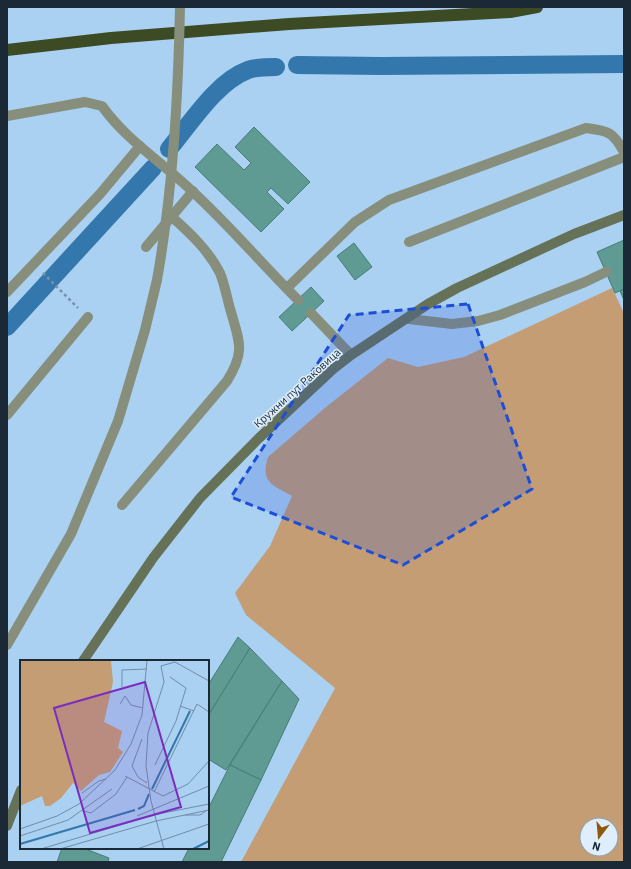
<svg xmlns="http://www.w3.org/2000/svg" width="631" height="869" font-family="'IBM Plex Sans',sans-serif">
	<style>
		.green { fill: #c59d75; fill-rule: evenodd }
		.lines { fill: none; stroke-linecap: round; stroke-linejoin: round }
		.canal { stroke: #3377ad; stroke-width: 18 }
		.building { fill: #5f9a93; stroke: #437e77 }
		.path { stroke: #7592ac; stroke-width: 2.5; stroke-dasharray: 3 3; stroke-linecap: butt }
		.lane { stroke: #878f7c; stroke-width: 10 }
		.street { stroke: #878f7c; stroke-width: 10 }
		.secondary { stroke: #667257; stroke-width: 10 }
		.highway { stroke: #3c4b24; stroke-width: 12 }
		.street-bridge { stroke: #878f7c; stroke-width: 10 }
		.marked { fill: #1d4ed8; fill-opacity: 0.2; stroke: #1d4ed8; stroke-width: 3; stroke-dasharray: 8 5; stroke-linejoin: round }
		.labels { text-anchor: middle; dominant-baseline: central; stroke-width: 3; stroke-linejoin: round; paint-order: stroke }
		.street-label { font-size: 11px; fill: #1b2936; stroke: #deeefc }
		.inset-river { fill: none; stroke: #3377ad; stroke-width: 2 }
		.inset-road { fill: none; stroke: #718da7; stroke-width: 1 }
		.view { fill: #7b2cbf; fill-opacity: 0.15; stroke: #7b2cbf; stroke-width: 2 }
		.inset-edge { fill: none; stroke: #1b2936; stroke-width: 2 }
	</style>
	<rect width="100%" height="100%" fill="#aad0f2"/>
	<!-- green -->
	<path class="green" d="M 612,288 L 624,313 L 624,862 L 241,862 L 335,688 L 246,615 L 235,593 L 270,546 L 292,496 C 273,485 260,483 268,457 L 326,407 L 388,358 L 418,367 L 464,357 ZM 587,825 L 611,825 L 611,849 L 587,849 Z"/>
	<g class="lines">
		<!-- canal -->
		<g class="canal">
			<path d="M 297,65 L 381,66 L 624,64"/>
			<path d="M 169,149 C 191,123 216,82 248,70 C 256,67 267,67 276,67"/>
			<path d="M 7,327 L 153,168"/>
		</g>
	</g>
	<!-- building -->
	<g class="building">
		<path d="M 254,127 L 310,182 L 288,204 L 271,188 L 267,192 L 284,209 L 261,232 L 195,167 L 217,144 L 244,170 L 251,163 L 235,147 Z"/>
		<path d="M 624,240 L 624,289 L 615,293 L 597,252 Z"/>
		<path d="M 354,243 L 372,267 L 355,280 L 337,256 Z"/>
		<path d="M 311,287 L 324,301 L 292,331 L 279,317 Z"/>
		<path d="M 624,289 L 624,300 L 620,291 Z"/>
		<path d="M 238,637 L 250,648 L 208,716 L 208,685 Z"/>
		<path d="M 250,648 L 282,681 L 226,770 L 208,759 L 208,716 Z"/>
		<path d="M 282,681 L 299,699 L 261,780 L 230,765 Z"/>
		<path d="M 230,765 L 261,780 L 221,862 L 182,862 L 189,848 L 208,848 L 208,809 Z"/>
		<path d="M 62,848 L 83,848 L 109,858 L 108,862 L 57,862 Z"/>
	</g>
	<g class="lines">
		<!-- path -->
		<path class="path" d="M 43,273 L 78,308"/>
		<!-- lane -->
		<g class="lane">
			<path d="M 7,116 L 85,102 L 102,106 C 126,140 162,162 192,191 C 229,225 262,264 298,300"/>
			<path d="M 409,242 L 624,157"/>
			<path d="M 146,247 L 193,191"/>
			<path d="M 287,288 L 355,222 L 389,200 L 586,128 C 609,131 613,132 624,152"/>
			<path d="M 7,292 L 100,194 L 140,146"/>
			<path d="M 311,313 L 351,355"/>
			<path d="M 409,319 L 452,324 L 478,321 L 500,315 L 585,282 L 606,272"/>
			<path d="M 7,415 L 88,317"/>
			<path d="M 122,505 L 227,381 C 245,352 240,343 231,312 C 227,299 225,285 220,273 C 209,251 190,233 172,217"/>
		</g>
		<!-- street -->
		<path class="street" d="M 7,645 L 71,534 L 118,421 L 145,330 L 157,280"/>
		<!-- secondary -->
		<g class="secondary">
			<path d="M 83,661 L 153,558 L 200,498 L 258,439 L 333,369 L 351,355 L 428,304 L 457,288 L 574,234 L 624,215"/>
			<path d="M 7,826 L 21,790"/>
		</g>
		<!-- highway -->
		<path class="highway" d="M 7,50 L 111,38 L 289,24 L 510,12 L 537,7"/>
		<!-- street-bridge -->
		<path class="street-bridge" d="M 157,280 C 173,189 178,99 180,7"/>
	</g>
	<!-- marked area -->
	<path class="marked" d="M 468,304 L 532,489 L 403,565 L 231,497 L 349,315 Z"/>
	<g class="labels">
		<!-- street labels -->
		<g class="street-label">
			<text transform="translate(297 388) rotate(-42)">Кружни пут Раковица</text>
		</g>
	</g>
	<!-- overview -->
	<g transform="translate(20 660)">
		<rect width="189" height="189" fill="#aad0f2"/>
		<path d="M 0,0 L 91,0 L 93,22 L 84,62 L 102,71 L 98,88 L 103,92 L 90,112 L 79,115 L 61,131 L 53,123 L 41,138 L 30,146 L 25,146 L 22,136 L 0,146 Z" fill="#c59d75"/>
		<path class="inset-river" d="M 132,129 L 170,51M 118,149 L 124,146 L 129,134M 0,184 L 115,150M 173,189 L 189,181"/>
		<path class="inset-road" d="M 102,27 L 102,10 L 127,9M 100,44 L 105,36 L 111,45 L 123,48M 160,46 L 174,51M 122,79 L 112,106 L 118,117 L 127,123M 135,105 L 156,61 L 166,28 L 150,17M 105,116 L 143,136 L 168,124 L 189,101M 134,132 L 177,44 L 189,52M 62,133 L 79,121 L 86,119M 64,151 L 71,153 L 96,134 L 107,117M 165,155 L 180,155 L 186,151M 117,156 L 189,126M 0,169 L 37,156 L 59,144 L 95,110 L 111,84 L 122,55 L 127,0M 0,176 L 48,160 L 92,129M 21,189 L 133,155 L 189,144M 40,189 L 136,161 L 189,150M 117,189 L 189,164M 144,189 L 131,141 L 126,106 L 128,73 L 144,22 L 141,6 L 155,2 L 189,21"/>
		<path class="view" d="M 125,22 L 161,147 L 70,173 L 34,48 Z"/>
		<rect width="189" height="189" class="inset-edge"/>
	</g>
	<!-- border -->
	<rect width="631" height="869" fill="none" stroke="#1b2936" stroke-width="16"/>
	<!-- north arrow -->
	<g transform="translate(599 837) rotate(196)"><circle r="19" fill="#deeefc" stroke="#909fad"/>
	<path d="M0-3L7 15L0 10L-7 15Z" fill="#8f570e"/>
	<text y="-6" font-size="11" font-weight="bold" text-anchor="middle" fill="#1b2936">N</text>
	</g>
</svg>
